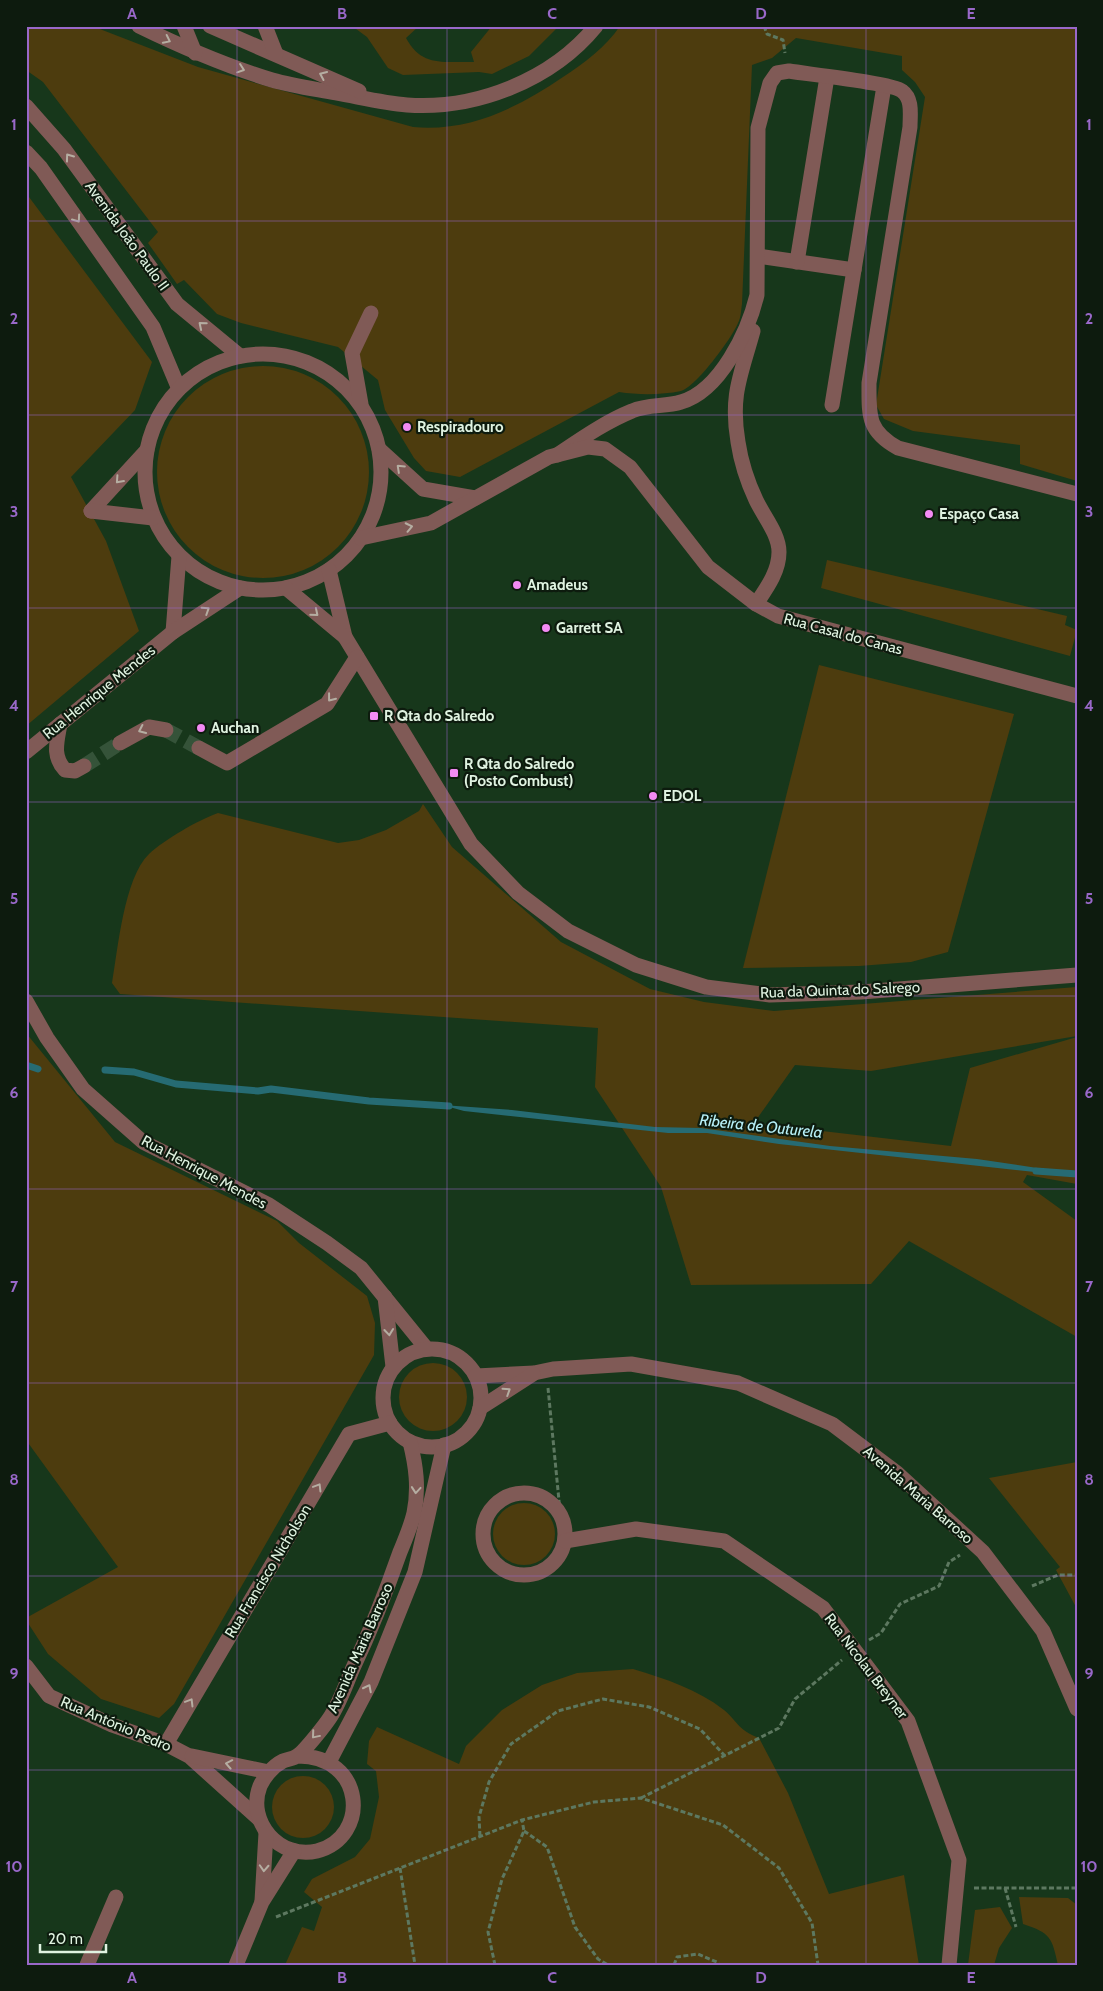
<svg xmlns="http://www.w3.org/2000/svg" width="1103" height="1991" font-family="Cabin,sans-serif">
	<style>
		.green { fill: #4d3c0e }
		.water { fill: #266b73 }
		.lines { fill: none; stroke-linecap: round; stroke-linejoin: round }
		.stream { stroke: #266b73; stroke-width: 7 }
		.minor-tunnel { stroke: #355339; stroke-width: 15; stroke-dasharray: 15 8; stroke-linecap: butt }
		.path { stroke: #5d7860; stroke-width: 3; stroke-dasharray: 5 2.5; stroke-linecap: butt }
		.minor { stroke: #805a56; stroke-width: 15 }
		.oneway { stroke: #b5aea2 }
		.grid { fill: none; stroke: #9968c9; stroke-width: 1; stroke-opacity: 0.55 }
		.poi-dot { fill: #f28af3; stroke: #0d1b0e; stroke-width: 2 }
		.labels { text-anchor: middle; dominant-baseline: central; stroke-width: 4.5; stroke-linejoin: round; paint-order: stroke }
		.street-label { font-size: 15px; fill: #e0f3e1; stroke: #0d1b0e }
		.poi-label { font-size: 15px; font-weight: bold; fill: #e0f3e1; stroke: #0d1b0e; text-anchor: start }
		.water-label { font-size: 16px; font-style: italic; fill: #b7f0f7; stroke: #0d1b0e }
		.neatline { fill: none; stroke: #9968c9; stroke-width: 2 }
		.grid-label { font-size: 16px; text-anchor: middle; font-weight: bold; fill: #9968c9 }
	</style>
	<rect width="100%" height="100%" fill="#17371b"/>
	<!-- green -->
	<g class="green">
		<path d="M 26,26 L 92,26 L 198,67 L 413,127 C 470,132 517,108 563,77 C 583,64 606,47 620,26 L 1077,26 L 1077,481 L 1020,464 L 1020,445 L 913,431 L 884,419 L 876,405 L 925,97 L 915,82 L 902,70 L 902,56 L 796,38 L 772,58 L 752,65 L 742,304 C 741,310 741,318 738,323 C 732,338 696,387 681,391 C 662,395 638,395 619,392 L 460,477 L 426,471 L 414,458 L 385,410 L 378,380 L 338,347 L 241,323 L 217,314 L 184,280 L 177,284 L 148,243 L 158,232 L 43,82 L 26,70 Z"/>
		<path d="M 352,26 L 419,26 L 406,38 C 422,68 445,61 474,62 L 471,52 L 492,26 L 559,26 L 529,56 L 492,74 L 479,72 L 403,75 L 388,68 L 367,37 Z"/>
		<path d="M 26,193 L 152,362 L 135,410 L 71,477 L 106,541 L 139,631 L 26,726 Z"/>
		<circle cx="263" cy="472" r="106"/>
		<path d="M 827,560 L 1067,616 L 1065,625 L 1077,630 L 1070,656 L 821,588 Z"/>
		<path d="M 819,665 L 1014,714 L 948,952 L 911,962 L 859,966 L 743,968 Z"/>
		<path d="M 423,804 L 452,847 L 561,942 L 650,989 L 704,1002 L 774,1011 L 1077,987 L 1077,1036 L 871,1071 L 795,1065 L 754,1123 L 951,1146 L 970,1068 L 1077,1037 L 1077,1184 L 1027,1175 L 1023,1182 L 1077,1221 L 1077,1337 L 909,1241 L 871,1284 L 691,1285 L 661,1187 L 595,1087 L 598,1028 L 120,994 L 112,983 C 118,949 124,878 149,854 C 164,840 198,820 218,813 L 338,843 L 359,840 L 386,830 L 419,811 Z"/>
		<path d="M 26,1033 L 115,1142 L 277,1221 L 299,1243 L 367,1296 L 375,1323 L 374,1355 L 174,1704 L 159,1718 L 101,1699 L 48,1654 L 26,1620 L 26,1618 L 118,1567 L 26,1440 Z"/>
		<circle cx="433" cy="1397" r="34"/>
		<path d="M 1077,1462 L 1077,1609 L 1056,1570 L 1060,1567 L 989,1478 Z"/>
		<circle cx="524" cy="1534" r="31"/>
		<path d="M 633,1669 C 666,1679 697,1689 724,1710 C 739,1723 738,1730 759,1738 L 788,1793 L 829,1894 L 904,1875 L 919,1965 L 285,1965 L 302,1927 L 314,1931 L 322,1907 L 304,1892 L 312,1879 L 355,1857 L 370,1839 L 379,1797 L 376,1771 L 367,1764 L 369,1741 L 377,1727 L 459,1764 L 466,1746 L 502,1710 L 542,1685 L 577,1673 Z"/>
		<circle cx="303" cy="1807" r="31"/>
		<path d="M 1019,1897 L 1068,1898 L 1077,1905 L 1077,1965 L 1058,1965 C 1052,1938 1051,1933 1023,1924 Z"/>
		<path d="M 1000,1907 L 1012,1928 L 999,1948 L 994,1965 L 968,1965 L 975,1910 Z"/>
	</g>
	<!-- water -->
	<path class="water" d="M 442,1105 L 512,1110 L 655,1127 L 701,1128 L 830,1146 L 977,1159 L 1044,1169 L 1044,1173 L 779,1144 L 707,1133 L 668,1133 L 464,1111 Z"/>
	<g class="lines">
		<!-- stream -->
		<g class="stream">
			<path d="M 26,1065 L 38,1069"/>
			<path d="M 105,1070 L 134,1072 L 176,1084 L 258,1091 L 271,1089 L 369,1101 L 449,1106"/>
			<path d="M 1036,1171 L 1077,1174"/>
		</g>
		<!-- minor-tunnel -->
		<g class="minor-tunnel">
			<path d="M 166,730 L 199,748"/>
			<path d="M 84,766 L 120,743"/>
		</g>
		<!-- path -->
		<g class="path">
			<path d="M 764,26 L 767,34 L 783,40 L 785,53"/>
			<path d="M 548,1388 L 560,1511"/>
			<path d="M 1032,1586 L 1058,1575 L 1077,1575"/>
			<path d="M 869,1640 L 881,1633 L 900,1604 L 939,1586 L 949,1562 L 960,1555"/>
			<path d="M 641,1798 L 779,1728 L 795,1699 L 842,1660"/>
			<path d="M 524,1831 L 547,1847 L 575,1927 L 598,1959 L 608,1965"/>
			<path d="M 480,1836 L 479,1817 L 489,1782 L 511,1744 L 558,1711 L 603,1699 L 649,1707 L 700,1729 L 725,1756"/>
			<path d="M 400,1868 L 415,1965"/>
			<path d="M 974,1888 L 1077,1888"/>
			<path d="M 1005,1888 L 1016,1927"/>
			<path d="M 276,1917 L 522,1820 L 594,1802 L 641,1798 L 723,1825 L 779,1868 L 812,1923 L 818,1965"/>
			<path d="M 495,1965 L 488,1932 L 502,1879 L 524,1831 L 522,1820"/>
			<path d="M 674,1965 L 677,1957 L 698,1954 L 719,1963"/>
		</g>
		<!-- minor -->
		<g class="minor">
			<path d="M 139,26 C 182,47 226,66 272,80 C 293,86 315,89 336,93 C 359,97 383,103 407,105 C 476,110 552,80 596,26"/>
			<path d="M 184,26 L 195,53"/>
			<path d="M 210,26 L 359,91"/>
			<path d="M 265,26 L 276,54"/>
			<path d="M 26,106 L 64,149 L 177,304 L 240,356"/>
			<path d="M 26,152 L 41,168 L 153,327 L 179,389"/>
			<path d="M 758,256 L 854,270"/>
			<path d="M 797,262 L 827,77"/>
			<path d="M 753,331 C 741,375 730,395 738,442 C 741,462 748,483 756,500 C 764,517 779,534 779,552 C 779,572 766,589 756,604"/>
			<circle cx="263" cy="472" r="118"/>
			<path d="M 361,404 L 352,353 L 371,313"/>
			<path d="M 832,405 L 884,86"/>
			<path d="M 379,449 L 423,489 L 475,498"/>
			<path d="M 557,455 C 581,439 605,422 632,411 C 648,404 665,407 681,402 C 720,391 748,332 757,295 L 758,128 L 770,83 L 777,73 L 789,71 C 807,74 892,83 902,91 C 913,99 910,115 910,127 L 869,383 C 869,415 867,431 898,448 L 1077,494"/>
			<path d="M 91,511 L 147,450"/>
			<path d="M 91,511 L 153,518"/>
			<path d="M 361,538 L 431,523 L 549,457 L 588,447 L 605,449 L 630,467 L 708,567 L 756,604 L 778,616 L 1077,696"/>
			<path d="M 329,570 L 345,637 L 471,844 L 518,893 L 568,931 L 636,965 L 706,987 L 770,995 L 861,992 L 1077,975"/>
			<path d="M 286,588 L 345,637"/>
			<path d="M 173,632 L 179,556"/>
			<path d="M 60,724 C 57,742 52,756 65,770 L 75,771 L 84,766"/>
			<path d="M 120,743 L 149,727 L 166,730"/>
			<path d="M 199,748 L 227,763 L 327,704 L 357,657"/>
			<path d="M 26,752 L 173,632 L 240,588"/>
			<path d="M 26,1001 L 47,1038 L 83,1089 L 143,1142 L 269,1205 L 327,1243 L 361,1268 L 426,1348"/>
			<path d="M 385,1297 L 393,1367"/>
			<circle cx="432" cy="1398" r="49"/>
			<path d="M 476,1376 L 534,1373 L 553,1369 L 631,1364 L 738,1383 L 832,1424 L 897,1473 L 983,1552 L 1043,1631 L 1077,1709"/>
			<path d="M 480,1408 L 533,1374"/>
			<circle cx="524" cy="1534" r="41"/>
			<path d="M 565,1541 L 636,1529 L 724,1541 L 823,1608 L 908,1721 L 959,1860 L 949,1965"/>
			<path d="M 26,1666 L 49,1696 L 112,1725 L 166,1744 L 189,1756 L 259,1819"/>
			<path d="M 166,1744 L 349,1434 L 390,1423"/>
			<path d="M 192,1756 L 269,1772"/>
			<path d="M 297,1756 C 365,1755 371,1837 317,1851 C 280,1860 246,1822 260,1786 C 264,1777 273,1766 283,1761 C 287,1759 293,1759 297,1756 C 304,1752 326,1724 331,1716 C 340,1702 346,1684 353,1668 C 371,1630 386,1592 400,1552 C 405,1540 411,1526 414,1513 C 419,1488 416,1466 410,1442"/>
			<path d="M 329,1762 L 371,1682 L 415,1572 L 444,1445"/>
			<path d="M 262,1901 L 266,1833"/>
			<path d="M 87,1965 L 116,1897"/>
			<path d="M 236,1965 L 262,1902 L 294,1851"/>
		</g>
	</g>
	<!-- one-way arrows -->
	<defs><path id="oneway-chevron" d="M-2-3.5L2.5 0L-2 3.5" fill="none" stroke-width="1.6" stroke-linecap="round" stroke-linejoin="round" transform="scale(1.25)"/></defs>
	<g class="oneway">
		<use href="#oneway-chevron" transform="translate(167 40) rotate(26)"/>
		<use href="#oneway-chevron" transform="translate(241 69) rotate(19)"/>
		<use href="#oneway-chevron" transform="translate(323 75) rotate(-156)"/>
		<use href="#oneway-chevron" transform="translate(69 157) rotate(-126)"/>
		<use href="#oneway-chevron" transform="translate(77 219) rotate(55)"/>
		<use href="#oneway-chevron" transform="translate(202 325) rotate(-140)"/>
		<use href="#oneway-chevron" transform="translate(400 468) rotate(-137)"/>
		<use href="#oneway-chevron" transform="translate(119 480) rotate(132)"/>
		<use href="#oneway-chevron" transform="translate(409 527) rotate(-12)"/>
		<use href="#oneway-chevron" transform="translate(206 610) rotate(-33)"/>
		<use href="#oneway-chevron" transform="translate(315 613) rotate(40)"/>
		<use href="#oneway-chevron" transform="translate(331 698) rotate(128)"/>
		<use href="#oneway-chevron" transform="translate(142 730) rotate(155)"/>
		<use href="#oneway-chevron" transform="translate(389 1332) rotate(84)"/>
		<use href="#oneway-chevron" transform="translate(507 1391) rotate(-33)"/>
		<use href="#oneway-chevron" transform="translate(318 1487) rotate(-59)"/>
		<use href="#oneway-chevron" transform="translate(416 1490) rotate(95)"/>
		<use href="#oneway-chevron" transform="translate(368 1688) rotate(-63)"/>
		<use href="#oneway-chevron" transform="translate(190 1702) rotate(-59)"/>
		<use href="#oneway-chevron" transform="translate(315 1735) rotate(130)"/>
		<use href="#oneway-chevron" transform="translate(229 1764) rotate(-169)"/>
		<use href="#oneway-chevron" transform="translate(264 1868) rotate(93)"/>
	</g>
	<!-- grid -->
	<path class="grid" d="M 237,26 L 237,1965M 447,26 L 447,1965M 656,26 L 656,1965M 866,26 L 866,1965M 26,221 L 1077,221M 26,415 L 1077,415M 26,608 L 1077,608M 26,802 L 1077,802M 26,996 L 1077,996M 26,1189 L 1077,1189M 26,1383 L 1077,1383M 26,1576 L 1077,1576M 26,1770 L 1077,1770"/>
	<!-- markers -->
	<g class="poi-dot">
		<circle cx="407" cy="427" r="5"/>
		<circle cx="929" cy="514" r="5"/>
		<circle cx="517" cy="585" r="5"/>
		<circle cx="546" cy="628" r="5"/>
		<rect x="369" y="711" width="10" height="10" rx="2.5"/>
		<circle cx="201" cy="728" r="5"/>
		<rect x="449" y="768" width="10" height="10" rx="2.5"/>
		<circle cx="653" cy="796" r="5"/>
	</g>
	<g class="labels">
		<!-- street labels -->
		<g class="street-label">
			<text transform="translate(127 236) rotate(54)">Avenida João Paulo II</text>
			<text transform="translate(843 634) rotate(15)">Rua Casal do Canas</text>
			<text transform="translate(99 692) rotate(-39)">Rua Henrique Mendes</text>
			<text transform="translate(840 990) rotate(-2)">Rua da Quinta do Salrego</text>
			<text transform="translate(204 1172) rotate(28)">Rua Henrique Mendes</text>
			<text transform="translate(918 1495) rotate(41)">Avenida Maria Barroso</text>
			<text transform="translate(268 1571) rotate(-59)">Rua Francisco Nicholson</text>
			<text transform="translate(360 1648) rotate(-66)">Avenida Maria Barroso</text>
			<text transform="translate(866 1666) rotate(53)">Rua Nicolau Breyner</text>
			<text transform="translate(116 1724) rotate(23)">Rua António Pedro</text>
		</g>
		<!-- poi labels -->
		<g class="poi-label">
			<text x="417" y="427">Respiradouro</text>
			<text x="939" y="514">Espaço Casa</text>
			<text x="527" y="585">Amadeus</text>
			<text x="556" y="628">Garrett SA</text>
			<text x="384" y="716">R Qta do Salredo</text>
			<text x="211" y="728">Auchan</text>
			<text x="464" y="764">R Qta do Salredo<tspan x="464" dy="17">(Posto Combust)</tspan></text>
			<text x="663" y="796">EDOL</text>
		</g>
		<!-- water labels -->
		<g class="water-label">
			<text transform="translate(761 1126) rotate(6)">Ribeira de Outurela</text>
		</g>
	</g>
	<!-- border -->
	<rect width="1103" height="1991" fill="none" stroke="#0d1b0e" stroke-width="55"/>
	<!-- scale -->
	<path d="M40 1944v8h66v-8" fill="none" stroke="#e0f3e1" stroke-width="2.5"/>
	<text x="48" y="1944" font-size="15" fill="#e0f3e1" stroke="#0d1b0e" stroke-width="4" paint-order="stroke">20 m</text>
	<rect x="28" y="28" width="1048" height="1936" class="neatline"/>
	<g class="grid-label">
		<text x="132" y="19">A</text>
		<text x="342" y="19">B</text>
		<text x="552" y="19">C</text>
		<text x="761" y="19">D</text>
		<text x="971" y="19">E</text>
		<text x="14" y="130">1</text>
		<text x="1089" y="130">1</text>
		<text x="14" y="324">2</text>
		<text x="1089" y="324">2</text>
		<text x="14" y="517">3</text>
		<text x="1089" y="517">3</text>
		<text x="14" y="711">4</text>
		<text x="1089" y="711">4</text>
		<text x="14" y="904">5</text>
		<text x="1089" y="904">5</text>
		<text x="14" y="1098">6</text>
		<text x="1089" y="1098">6</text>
		<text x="14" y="1292">7</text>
		<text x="1089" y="1292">7</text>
		<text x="14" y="1485">8</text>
		<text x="1089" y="1485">8</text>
		<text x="14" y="1679">9</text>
		<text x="1089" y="1679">9</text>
		<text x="14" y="1872">10</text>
		<text x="1089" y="1872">10</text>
		<text x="132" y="1983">A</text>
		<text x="342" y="1983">B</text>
		<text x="552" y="1983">C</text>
		<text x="761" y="1983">D</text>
		<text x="971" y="1983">E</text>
	</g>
</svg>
